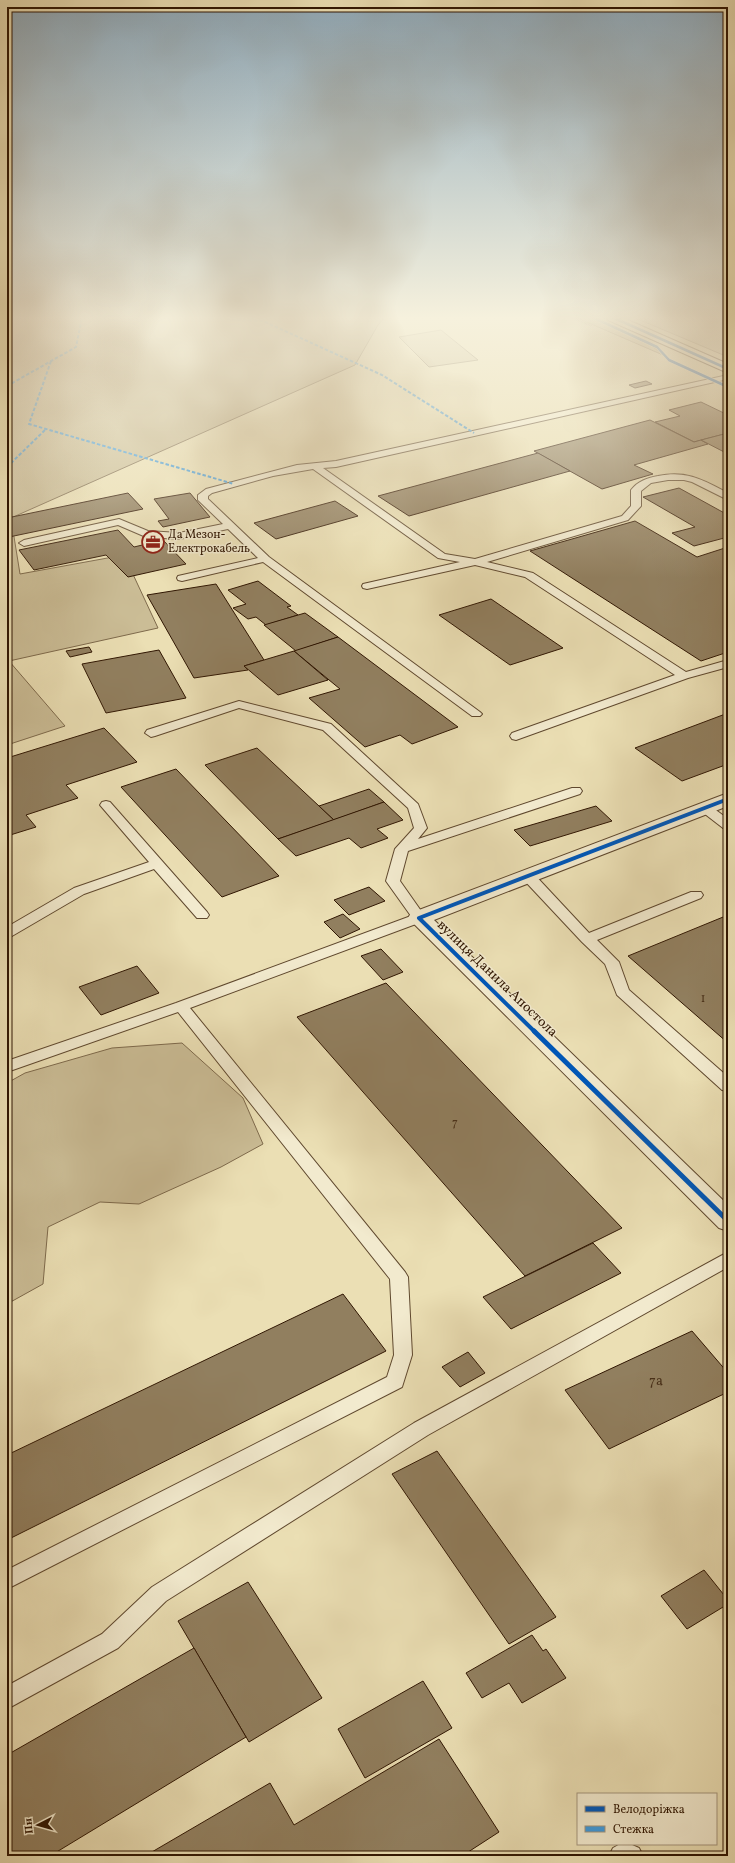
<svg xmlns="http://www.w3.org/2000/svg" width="735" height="1863" font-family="Vollkorn,serif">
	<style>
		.green { fill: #cbbd96; stroke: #7e6a4c }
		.building { fill: #917f5f; stroke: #301602 }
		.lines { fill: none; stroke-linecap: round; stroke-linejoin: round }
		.lane-casing { stroke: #5f482e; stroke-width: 2 }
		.street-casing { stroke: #5f482e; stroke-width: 2 }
		.secondary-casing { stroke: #301602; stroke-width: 2 }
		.path { stroke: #301602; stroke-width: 1.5; stroke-dasharray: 0.5 1; stroke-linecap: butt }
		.lane { fill: #f2eace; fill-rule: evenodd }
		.street { fill: #f2eace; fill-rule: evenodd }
		.secondary { fill: #f2eace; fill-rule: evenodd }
		.rail { stroke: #301602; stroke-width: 2; stroke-dasharray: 4.5 4.5; stroke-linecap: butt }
		.quiet { stroke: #3e9add; stroke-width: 2; stroke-dasharray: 3.5 2; stroke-linecap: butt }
		.cycleway-far2-casing { stroke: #f2eace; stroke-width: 4 }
		.cycleway-far1-casing { stroke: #f2eace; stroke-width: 6 }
		.cycleway-casing { stroke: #f2eace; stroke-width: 8 }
		.cycleway-far2 { stroke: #0057b8; stroke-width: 2.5 }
		.cycleway-far1 { stroke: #0057b8; stroke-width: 4 }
		.cycleway { stroke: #0057b8; stroke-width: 5 }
		.labels { text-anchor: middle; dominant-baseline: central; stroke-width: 3; stroke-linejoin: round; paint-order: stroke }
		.far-poi-label { font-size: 12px; fill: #301602; stroke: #f2eace; text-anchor: start }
		.number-label { font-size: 12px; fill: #483019 }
		.street-label { font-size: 14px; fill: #301602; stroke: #f2eace }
		.near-number-label { font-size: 14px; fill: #483019 }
	</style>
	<rect width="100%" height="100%" fill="#ebdfb4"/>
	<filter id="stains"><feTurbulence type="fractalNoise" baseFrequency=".005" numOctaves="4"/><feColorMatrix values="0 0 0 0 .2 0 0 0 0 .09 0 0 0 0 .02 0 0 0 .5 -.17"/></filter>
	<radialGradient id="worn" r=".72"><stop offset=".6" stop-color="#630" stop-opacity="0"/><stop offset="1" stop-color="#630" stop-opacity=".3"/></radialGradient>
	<!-- green -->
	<g class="green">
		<path d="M 7,317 L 385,317 L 378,325 L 355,365 L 11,518 L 20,574 L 124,555 L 158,628 L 9,661 L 65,726 L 7,745 Z"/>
		<path d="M 575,317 L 589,317 L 651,345 L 663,355 Z"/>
		<path d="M 633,317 L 728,317 L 728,357 Z"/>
		<path d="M 441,330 L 478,360 L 429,367 L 399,337 Z"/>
		<path d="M 182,1043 L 243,1098 L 263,1144 L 221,1167 L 139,1204 L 100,1202 L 48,1227 L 43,1284 L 7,1304 L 7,1083 L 25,1073 L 112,1048 Z"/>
	</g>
	<!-- building -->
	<g class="building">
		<path d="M 646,381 L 652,384 L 635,388 L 629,385 Z"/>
		<path d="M 701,402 L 728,415 L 728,433 L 694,442 L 655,422 L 680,416 L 669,410 Z"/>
		<path d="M 650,420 L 694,442 L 701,440 L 708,444 L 634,465 L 653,474 L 602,489 L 534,451 Z"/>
		<path d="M 728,433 L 728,454 L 701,440 Z"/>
		<path d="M 538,453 L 570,471 L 409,516 L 378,496 Z"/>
		<path d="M 679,488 L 728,515 L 728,537 L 694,546 L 672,533 L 695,527 L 643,497 Z"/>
		<path d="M 128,493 L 143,509 L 9,537 L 7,534 L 7,518 Z"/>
		<path d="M 190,493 L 210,517 L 163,527 L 158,521 L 169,519 L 154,499 Z"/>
		<path d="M 335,501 L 358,516 L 276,539 L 254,523 Z"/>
		<path d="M 635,521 L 697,557 L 728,547 L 728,652 L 701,661 L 530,551 Z"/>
		<path d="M 118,530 L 134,547 L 163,540 L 186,564 L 128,577 L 106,555 L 34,570 L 19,550 Z"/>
		<path d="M 258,581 L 291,606 L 287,607 L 298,615 L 266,625 L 256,617 L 248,619 L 233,608 L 246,604 L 228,590 Z"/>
		<path d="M 216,584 L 264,660 L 244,666 L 248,670 L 194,678 L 147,595 Z"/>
		<path d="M 491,599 L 563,648 L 510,665 L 439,615 Z"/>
		<path d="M 305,613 L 338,637 L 296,651 L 264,625 Z"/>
		<path d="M 338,637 L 458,727 L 412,744 L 400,735 L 365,747 L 309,698 L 340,689 L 294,651 Z"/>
		<path d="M 89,647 L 92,652 L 70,657 L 66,651 Z"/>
		<path d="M 159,650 L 186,698 L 106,713 L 82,664 Z"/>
		<path d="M 294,651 L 328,680 L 278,695 L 244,666 Z"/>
		<path d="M 728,713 L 728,764 L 682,781 L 635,748 Z"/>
		<path d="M 104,728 L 137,762 L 66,785 L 78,798 L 26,815 L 36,827 L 7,836 L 7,758 Z"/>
		<path d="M 257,748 L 319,806 L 334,820 L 278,839 L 205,765 Z"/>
		<path d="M 176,769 L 279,876 L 222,897 L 121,787 Z"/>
		<path d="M 369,789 L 384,802 L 334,820 L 319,806 Z"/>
		<path d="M 384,802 L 403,820 L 377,829 L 388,838 L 361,848 L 349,838 L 296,856 L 278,839 Z"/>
		<path d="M 596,806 L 612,821 L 530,846 L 514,830 Z"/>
		<path d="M 369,887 L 385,901 L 349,915 L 334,900 Z"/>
		<path d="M 343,914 L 360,929 L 340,938 L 324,922 Z"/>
		<path d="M 728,915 L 728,1043 L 628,956 Z"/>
		<path d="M 381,949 L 403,972 L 383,980 L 361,956 Z"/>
		<path d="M 137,966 L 159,993 L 101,1015 L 79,987 Z"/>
		<path d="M 386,983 L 622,1228 L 525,1276 L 297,1017 Z"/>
		<path d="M 593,1243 L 621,1273 L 511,1329 L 483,1297 Z"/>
		<path d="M 343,1294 L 386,1351 L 7,1540 L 7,1455 Z"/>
		<path d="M 692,1331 L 728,1373 L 728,1392 L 609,1449 L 565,1390 Z"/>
		<path d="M 468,1352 L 485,1373 L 460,1387 L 442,1367 Z"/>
		<path d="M 437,1451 L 556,1617 L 509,1644 L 392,1474 Z"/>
		<path d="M 704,1570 L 728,1600 L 728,1604 L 687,1629 L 661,1596 Z"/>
		<path d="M 248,1582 L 322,1698 L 249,1742 L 178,1621 Z"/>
		<path d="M 532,1635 L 543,1651 L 546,1649 L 566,1678 L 522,1703 L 509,1683 L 482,1698 L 466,1673 Z"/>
		<path d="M 194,1648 L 246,1737 L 50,1856 L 7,1856 L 7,1755 Z"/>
		<path d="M 423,1681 L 452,1728 L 365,1778 L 338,1729 Z"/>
		<path d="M 439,1739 L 499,1832 L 462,1856 L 145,1856 L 270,1783 L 294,1825 Z"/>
	</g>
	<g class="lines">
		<!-- lane casing -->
		<g class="lane-casing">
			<g id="lane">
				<path d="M 728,375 L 728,379 L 336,467 L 323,468 L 445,554 L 475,559 L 622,516 L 631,506 L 631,490 C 638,481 647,478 658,476 C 687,470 703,480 728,493 L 728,500 L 692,482 L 684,480 L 668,480 L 651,483 L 641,491 L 641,506 L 628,520 L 487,562 L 533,573 L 686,672 L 728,660 L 728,667 L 688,678 L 516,740 L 512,739 L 510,736 L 512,733 L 675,675 L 525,577 L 475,565 L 367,589 L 363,588 L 362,586 L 363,584 L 460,562 L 438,558 L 313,469 L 273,476 L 212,493 L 208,496 L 208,499 L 269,557 L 480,712 L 482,714 L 480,716 L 472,716 L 263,562 L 182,581 L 178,580 L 177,578 L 178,576 L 258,558 L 228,529 L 179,539 L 146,537 L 118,525 L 24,546 L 19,543 L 24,540 L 119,519 L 148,531 L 179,533 L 223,524 L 198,500 L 198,495 L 206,489 L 297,465 L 336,461 Z"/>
				<path d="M 239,701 L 331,724 L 418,804 L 427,828 L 418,839 L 572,788 L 580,788 L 582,791 L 580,794 L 408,851 L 400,881 L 426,918 L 424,921 L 190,1008 L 405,1272 L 408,1277 L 412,1355 L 402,1387 L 7,1589 L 7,1570 L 387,1377 L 394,1355 L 390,1279 L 178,1012 L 7,1072 L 7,1061 L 176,1003 L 411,916 L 386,881 L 395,849 L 414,828 L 408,808 L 323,730 L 239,708 L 155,736 L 151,737 L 145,733 L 147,730 Z"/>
				<path d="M 106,801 L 110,802 L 207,912 L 209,915 L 207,918 L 197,918 L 154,869 L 84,894 L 12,936 L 7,937 L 7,927 L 74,888 L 149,862 L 100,805 L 102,802 Z"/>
				<path d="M 705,804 L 709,805 L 728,819 L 728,829 L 723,828 L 701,811 L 699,808 L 701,805 Z"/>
				<path d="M 527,871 L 532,872 L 589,933 L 691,892 L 701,892 L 703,895 L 701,898 L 597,940 L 619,962 L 629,990 L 728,1077 L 728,1091 L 722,1090 L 617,995 L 605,964 L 582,942 L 522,878 L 520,875 L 522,872 Z"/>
				<path d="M 728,1252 L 728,1267 L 428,1435 L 166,1601 L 118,1648 L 7,1709 L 7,1686 L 102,1634 L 152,1587 L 414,1423 Z"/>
				<path d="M 620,1844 L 630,1844 L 639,1848 L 643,1856 L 609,1856 L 613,1848 Z"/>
			</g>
		</g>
		<!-- street casing -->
		<g class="street-casing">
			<path id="street" d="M 728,793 L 728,806 L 434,920 L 728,1205 L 728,1231 L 719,1228 L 408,918 L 411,913 Z"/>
		</g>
		<!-- secondary casing -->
		<g class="secondary-casing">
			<path id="secondary" d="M 606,317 L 621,317 L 728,364 L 728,373 L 608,320 Z"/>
		</g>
		<!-- path -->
		<path class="path" d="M 570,317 L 592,326"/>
		<!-- lane -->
		<use href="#lane" class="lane"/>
		<!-- street -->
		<use href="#street" class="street"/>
		<!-- secondary -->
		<use href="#secondary" class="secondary"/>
		<!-- rail -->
		<path class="rail" d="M 714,317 L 728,323"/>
		<!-- quiet -->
		<g class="quiet">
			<path d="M 199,317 L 263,321 L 382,375 L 474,433"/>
			<path d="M 7,320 L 29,317"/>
			<path d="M 51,361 L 29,424 L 234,484"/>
			<path d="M 7,386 L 76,347 L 82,317"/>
			<path d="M 7,467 L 46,429"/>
		</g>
		<!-- cycleway-far2 casing -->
		<g class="cycleway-far2-casing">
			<g id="cycleway-far2">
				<path d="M 592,317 L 657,347 L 669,360 L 728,387"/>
				<path d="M 612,317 L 728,369"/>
			</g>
		</g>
		<!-- cycleway-far1 casing -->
		<g class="cycleway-far1-casing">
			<path id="cycleway-far1" d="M 535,1032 L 419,918 L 728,799"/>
		</g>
		<!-- cycleway casing -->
		<g class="cycleway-casing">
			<path id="cycleway" d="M 534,1031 L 728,1221"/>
		</g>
		<!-- cycleway-far2 -->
		<use href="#cycleway-far2" class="cycleway-far2"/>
		<!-- cycleway-far1 -->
		<use href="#cycleway-far1" class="cycleway-far1"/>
		<!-- cycleway -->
		<use href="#cycleway" class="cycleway"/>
	</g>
	<!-- sky -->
	<linearGradient id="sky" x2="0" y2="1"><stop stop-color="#8faabb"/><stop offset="0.55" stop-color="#f6f1dd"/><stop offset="1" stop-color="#f6f1dd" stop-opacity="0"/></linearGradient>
	<rect width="735" height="578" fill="url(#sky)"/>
	<!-- icons -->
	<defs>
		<g id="office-ring" transform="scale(1.15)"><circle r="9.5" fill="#f2eace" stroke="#8f2418" stroke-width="1.5"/><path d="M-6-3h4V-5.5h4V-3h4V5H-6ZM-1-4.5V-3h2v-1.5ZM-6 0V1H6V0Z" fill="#8f2418"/></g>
	</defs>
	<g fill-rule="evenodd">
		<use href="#office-ring" x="153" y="542"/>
	</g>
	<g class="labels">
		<!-- far-poi labels -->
		<g class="far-poi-label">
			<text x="168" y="535">Да Мезон-<tspan x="168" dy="14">Електрокабель</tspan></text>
		</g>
		<!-- number labels -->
		<g class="number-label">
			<text x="703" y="999">1</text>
			<text x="455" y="1123">7</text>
		</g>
		<!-- street labels -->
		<g class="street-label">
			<text transform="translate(497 979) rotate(44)">вулиця Данила Апостола</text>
		</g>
		<!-- near-number labels -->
		<g class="near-number-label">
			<text x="656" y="1381">7а</text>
		</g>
	</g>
	<!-- margin -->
	<rect width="735" height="1863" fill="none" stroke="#ebdfb4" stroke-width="24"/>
	<rect x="8" y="8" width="719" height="1847" fill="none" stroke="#301602" stroke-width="2"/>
	<rect x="12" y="12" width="711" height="1839" fill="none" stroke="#301602"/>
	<!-- legend -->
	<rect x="577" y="1793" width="140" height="52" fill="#f2eace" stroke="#a4957c"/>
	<rect x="585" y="1806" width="20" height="6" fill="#0057b8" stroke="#a4957c"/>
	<text x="613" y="1813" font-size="12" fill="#301602">Велодоріжка</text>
	<rect x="585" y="1826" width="20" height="6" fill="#3e9add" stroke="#a4957c"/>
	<text x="613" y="1833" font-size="12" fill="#301602">Стежка</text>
	<!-- north arrow -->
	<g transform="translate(38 1825) rotate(264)" stroke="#f2eace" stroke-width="3" paint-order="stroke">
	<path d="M0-3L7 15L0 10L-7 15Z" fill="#301602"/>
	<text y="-6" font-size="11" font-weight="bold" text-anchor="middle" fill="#301602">Пн</text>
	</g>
	<rect width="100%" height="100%" filter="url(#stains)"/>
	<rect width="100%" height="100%" fill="url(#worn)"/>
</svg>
